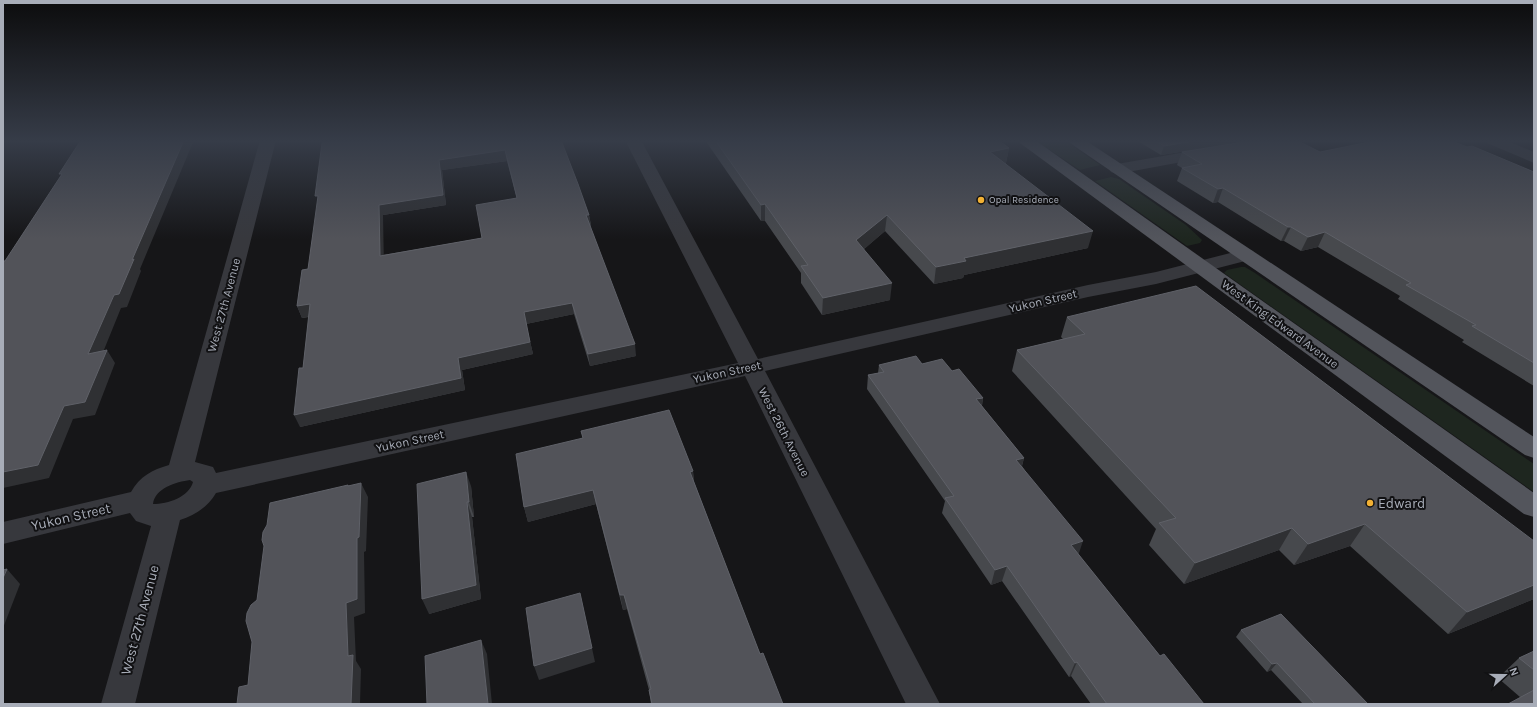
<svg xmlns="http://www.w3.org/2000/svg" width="1537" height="707" font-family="Karla,sans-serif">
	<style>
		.green { fill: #1e261f }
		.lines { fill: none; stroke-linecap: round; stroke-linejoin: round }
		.minor { fill: #37383d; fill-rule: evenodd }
		.major { fill: #53555c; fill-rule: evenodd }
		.wall { fill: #47494d; fill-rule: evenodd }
		.shaded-wall { fill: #2f3033 }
		.building { fill: #525359; stroke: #5f6168; fill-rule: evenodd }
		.poi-dot { fill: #f2b134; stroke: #111113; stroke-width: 1.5 }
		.labels { text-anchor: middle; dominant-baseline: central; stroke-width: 4; stroke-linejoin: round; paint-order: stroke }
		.far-poi-label { font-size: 10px; fill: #a8adb8; stroke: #111113; text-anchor: start }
		.street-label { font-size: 12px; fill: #a8adb8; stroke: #111113 }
		.near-poi-label { font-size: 14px; fill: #a8adb8; stroke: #111113; text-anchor: start }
		.near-street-label { font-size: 14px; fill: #a8adb8; stroke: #111113 }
	</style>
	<rect width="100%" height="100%" fill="#161618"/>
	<!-- green -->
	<g class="green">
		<path d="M 1035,140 L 1064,140 L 1100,165 L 1080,170 Z"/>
		<path d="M 1111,177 L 1119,179 L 1186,225 L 1202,240 L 1200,243 L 1187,246 L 1095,181 Z"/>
		<path d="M 1241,267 L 1245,267 L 1255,273 L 1534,464 L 1534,492 L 1224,273 L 1227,270 Z"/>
	</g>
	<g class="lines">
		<!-- minor -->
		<g class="minor">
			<path d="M 260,140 L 276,140 L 195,462 L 213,467 L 216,473 L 738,363 L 625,140 L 641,140 L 758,359 L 1088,285 L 1156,272 L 1246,249 L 1253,251 L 1255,255 L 1253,259 L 1156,284 L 1088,297 L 765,371 L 940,704 L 906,704 L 745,376 L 216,493 C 208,507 195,515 180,520 L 135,704 L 101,704 L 151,526 L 136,521 L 130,513 L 3,544 L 3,522 L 131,492 C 140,476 152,470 169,465 ZM 190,480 L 193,482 C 189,497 168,504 153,504 C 155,488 176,482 190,480 Z"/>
			<path d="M 1484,140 L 1505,140 L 1534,152 L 1534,163 L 1487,143 Z"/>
			<path d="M 1209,148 L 1214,150 L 1217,153 L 1214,156 L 1117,174 L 1111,172 L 1109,169 L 1111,166 L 1117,164 Z"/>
		</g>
		<!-- major -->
		<g class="major">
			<path d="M 1017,140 L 1035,140 L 1534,493 L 1534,517 L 1524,514 L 1020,143 Z"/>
			<path d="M 1067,140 L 1085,140 L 1534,437 L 1534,458 L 1525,455 L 1070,143 Z"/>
		</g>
	</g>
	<!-- wall -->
	<g class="wall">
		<path d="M 561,140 L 589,215 L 591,225 L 590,226 L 636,356 L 590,366 L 574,314 L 526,324 L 533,354 L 462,370 L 465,390 L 300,427 L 303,368 L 309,317 L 302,318 L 297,306 L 308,269 L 332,142 ZM 507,161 L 517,199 L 482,238 L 383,255 L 383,215 L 446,205 L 442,170 Z"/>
		<path d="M 705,140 L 998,140 L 1009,148 L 1006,163 L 1006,164 L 1088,248 L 964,275 L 963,278 L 934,284 L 885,231 L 864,249 L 890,300 L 822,315 L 801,283 L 801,273 L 765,221 L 761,221 Z"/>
		<path d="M 1136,140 L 1254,140 L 1161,155 Z"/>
		<path d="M 1467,147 L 1534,172 L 1534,386 L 1462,342 L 1464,340 L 1398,299 L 1400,296 L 1318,247 L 1301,251 L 1284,241 L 1281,241 L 1218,202 L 1213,203 L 1177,181 L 1182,168 L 1177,165 L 1182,152 L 1320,152 Z"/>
		<path d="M 1067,317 L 1534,541 L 1534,599 L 1448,634 L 1350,546 L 1294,565 L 1279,550 L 1184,584 L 1149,545 L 1156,529 L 1012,371 L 1017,350 L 1063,339 L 1061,337 Z"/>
		<path d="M 922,364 L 952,371 L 983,398 L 982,406 L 1024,458 L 1022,466 L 1078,554 L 1160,656 L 1204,704 L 1091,704 L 1071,676 L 1069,677 L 1002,581 L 991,585 L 942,513 L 945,501 L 867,389 L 868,375 L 878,373 L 879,365 Z"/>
		<path d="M 581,431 L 693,471 L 694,482 L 760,654 L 783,704 L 651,704 L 649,690 L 627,609 L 623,610 L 596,504 L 528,522 L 524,507 L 583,438 Z"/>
		<path d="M 471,486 L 474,517 L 472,517 L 481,599 L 429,614 Z"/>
		<path d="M 1241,630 L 1368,704 L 1303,704 L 1271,670 L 1267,672 L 1236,637 Z"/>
		<path d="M 1534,651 L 1534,704 L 1520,697 L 1498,678 L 1519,658 Z"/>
	</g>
	<!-- shaded-wall -->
	<g class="shaded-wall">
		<path d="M 184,140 L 194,140 L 140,269 L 141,271 L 127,307 L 121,308 L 97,367 L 88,354 L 114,295 L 132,260 Z"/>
		<path d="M 1200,140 L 1254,140 L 1161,155 L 1164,146 Z"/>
		<path d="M 1009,148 L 1006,163 L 988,167 L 990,152 Z"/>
		<path d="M 505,150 L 507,161 L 442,170 L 446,205 L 383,215 L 384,267 L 380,256 L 379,205 L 439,160 Z"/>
		<path d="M 1223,188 L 1218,202 L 1213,203 L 1218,189 Z"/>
		<path d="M 765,204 L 765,221 L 761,221 L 761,205 Z"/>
		<path d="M 586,215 L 589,215 L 591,225 L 588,226 Z"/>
		<path d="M 887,215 L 885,231 L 855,257 L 856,240 Z"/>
		<path d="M 1288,227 L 1291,227 L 1284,241 L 1281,241 Z"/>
		<path d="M 1093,231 L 1088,248 L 964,275 L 963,278 L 934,284 L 936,267 L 964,258 Z"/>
		<path d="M 1325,232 L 1318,247 L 1301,251 L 1308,237 Z"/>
		<path d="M 892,283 L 890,300 L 822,315 L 823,298 Z"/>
		<path d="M 572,303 L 574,314 L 526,324 L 533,354 L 462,370 L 465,390 L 300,427 L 294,415 L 458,358 L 524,312 Z"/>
		<path d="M 310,304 L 315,315 L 302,318 L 297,306 Z"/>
		<path d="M 635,344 L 636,356 L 590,366 L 588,354 Z"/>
		<path d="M 107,350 L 115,363 L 95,415 L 73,419 L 49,478 L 3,488 L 3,472 L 64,406 Z"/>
		<path d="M 983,398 L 980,412 L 976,399 Z"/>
		<path d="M 1024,458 L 1020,472 L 1016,460 Z"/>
		<path d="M 693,471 L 694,486 L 690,472 Z"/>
		<path d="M 466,472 L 471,486 L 474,517 L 469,502 Z"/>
		<path d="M 361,483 L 368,497 L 366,551 L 364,552 L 365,613 L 354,617 L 356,661 L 361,669 L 360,704 L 351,704 L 348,656 L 346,603 Z"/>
		<path d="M 593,490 L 596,504 L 528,522 L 524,507 Z"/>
		<path d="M 467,502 L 472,517 L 481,599 L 429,614 L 422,599 Z"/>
		<path d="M 1365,524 L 1350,546 L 1294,565 L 1308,544 Z"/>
		<path d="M 1292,528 L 1279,550 L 1184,584 L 1195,563 Z"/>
		<path d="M 1083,541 L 1078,556 L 1071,545 Z"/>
		<path d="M 1007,566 L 1002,581 L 991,585 L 995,570 Z"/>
		<path d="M 7,569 L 20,584 L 3,628 L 3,578 Z"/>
		<path d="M 1534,585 L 1534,599 L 1448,634 L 1467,612 Z"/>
		<path d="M 580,593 L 595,662 L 539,680 L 534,666 Z"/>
		<path d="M 620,595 L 624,595 L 627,609 L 623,610 Z"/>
		<path d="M 481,640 L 487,654 L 492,704 L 488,704 Z"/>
		<path d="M 1077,662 L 1071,676 L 1069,677 L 1075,663 Z"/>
		<path d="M 1277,663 L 1271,670 L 1267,672 L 1272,664 Z"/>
	</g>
	<!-- building -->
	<g class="building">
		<path d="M 81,140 L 184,140 L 132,260 L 134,259 L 119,294 L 114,295 L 88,354 L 107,350 L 85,402 L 64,406 L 38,465 L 3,472 L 3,261 L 5,261 L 62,174 L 59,174 Z"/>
		<path d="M 332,140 L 561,140 L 578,184 L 589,215 L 586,215 L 635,344 L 588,354 L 572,303 L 524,312 L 530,342 L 458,358 L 461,378 L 294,415 L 299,368 L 303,368 L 310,304 L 297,306 L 302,270 L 308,269 L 318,196 L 315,196 L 322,143 L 332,142 ZM 505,150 L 517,198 L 476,205 L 482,238 L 380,256 L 379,205 L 443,195 L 439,160 Z"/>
		<path d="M 715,140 L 998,140 L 1009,148 L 990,152 L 1093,231 L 964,258 L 966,261 L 936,267 L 887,215 L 856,240 L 892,283 L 823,298 L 801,266 L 808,265 L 765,204 L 761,205 Z"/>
		<path d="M 1154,140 L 1200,140 L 1164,146 Z"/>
		<path d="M 1256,140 L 1296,140 L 1320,152 L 1379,140 L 1450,140 L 1467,147 L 1472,146 L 1534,172 L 1534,363 L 1472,326 L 1476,325 L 1406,285 L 1411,283 L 1325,232 L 1308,237 L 1291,227 L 1288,227 L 1223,188 L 1218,189 L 1182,168 L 1202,164 L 1182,152 Z"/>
		<path d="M 1196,286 L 1534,541 L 1534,585 L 1467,612 L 1365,524 L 1308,544 L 1292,528 L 1195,563 L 1159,523 L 1176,518 L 1017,350 L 1085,334 L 1067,317 Z"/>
		<path d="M 916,356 L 922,364 L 942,359 L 952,371 L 959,369 L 983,398 L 976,399 L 1024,458 L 1016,460 L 1083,541 L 1071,545 L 1160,656 L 1164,654 L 1204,704 L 1107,704 L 1077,662 L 1075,663 L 1007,566 L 995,570 L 945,498 L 954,496 L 868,375 L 884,372 L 879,365 Z"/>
		<path d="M 669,410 L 693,471 L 690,472 L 760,654 L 763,653 L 783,704 L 652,704 L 649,690 L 651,689 L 624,595 L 620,595 L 593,490 L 524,507 L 516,454 L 583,438 L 581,431 Z"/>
		<path d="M 466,472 L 469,502 L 467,502 L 476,585 L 422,599 L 417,484 Z"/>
		<path d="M 361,483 L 359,537 L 357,538 L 357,599 L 346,603 L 348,656 L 353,655 L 351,704 L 237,704 L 239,687 L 248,685 L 252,642 L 246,621 L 247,613 L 251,605 L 257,600 L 264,546 L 262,540 L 263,532 L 267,525 L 270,503 L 348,485 L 348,486 Z"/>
		<path d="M 7,569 L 3,578 L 3,570 Z"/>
		<path d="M 580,593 L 592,648 L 534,666 L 526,608 Z"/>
		<path d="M 1281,614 L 1368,704 L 1315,704 L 1277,663 L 1272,664 L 1241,630 Z"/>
		<path d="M 481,640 L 488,704 L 427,704 L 425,656 Z"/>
		<path d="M 1534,651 L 1534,670 L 1519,658 Z"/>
		<path d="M 1534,690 L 1534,704 L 1508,704 Z"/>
	</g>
	<!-- sky -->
	<linearGradient id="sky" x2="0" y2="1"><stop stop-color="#0c0c0d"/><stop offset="0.59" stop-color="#363c48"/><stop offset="1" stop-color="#363c48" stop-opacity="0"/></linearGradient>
	<rect width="1537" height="239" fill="url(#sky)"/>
	<!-- markers -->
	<g class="poi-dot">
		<circle cx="981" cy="200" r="4"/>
		<circle cx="1370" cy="503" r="4"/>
	</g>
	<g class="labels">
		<!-- far-poi labels -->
		<g class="far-poi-label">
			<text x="989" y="200">Opal Residence</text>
		</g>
		<!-- street labels -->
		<g class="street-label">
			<text transform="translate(1043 301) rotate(-13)">Yukon Street</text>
			<text transform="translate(224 305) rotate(-75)">West 27th Avenue</text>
			<text transform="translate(1280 324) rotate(36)">West King Edward Avenue</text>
			<text transform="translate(727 372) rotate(-12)">Yukon Street</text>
			<text transform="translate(784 432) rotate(63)">West 26th Avenue</text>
			<text transform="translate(410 441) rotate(-12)">Yukon Street</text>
		</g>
		<!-- near-poi labels -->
		<g class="near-poi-label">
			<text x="1378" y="503">Edward</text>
		</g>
		<!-- near-street labels -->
		<g class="near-street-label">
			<text transform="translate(71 517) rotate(-13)">Yukon Street</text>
			<text transform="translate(140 620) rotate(-75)">West 27th Avenue</text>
		</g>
	</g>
	<!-- border -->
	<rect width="1537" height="707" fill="none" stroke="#a8adb8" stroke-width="8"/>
	<!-- north arrow -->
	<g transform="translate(1505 675) rotate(69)" stroke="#111113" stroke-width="3" paint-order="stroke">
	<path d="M0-3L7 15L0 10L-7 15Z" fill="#a8adb8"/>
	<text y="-6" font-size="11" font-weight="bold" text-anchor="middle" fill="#a8adb8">N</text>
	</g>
</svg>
